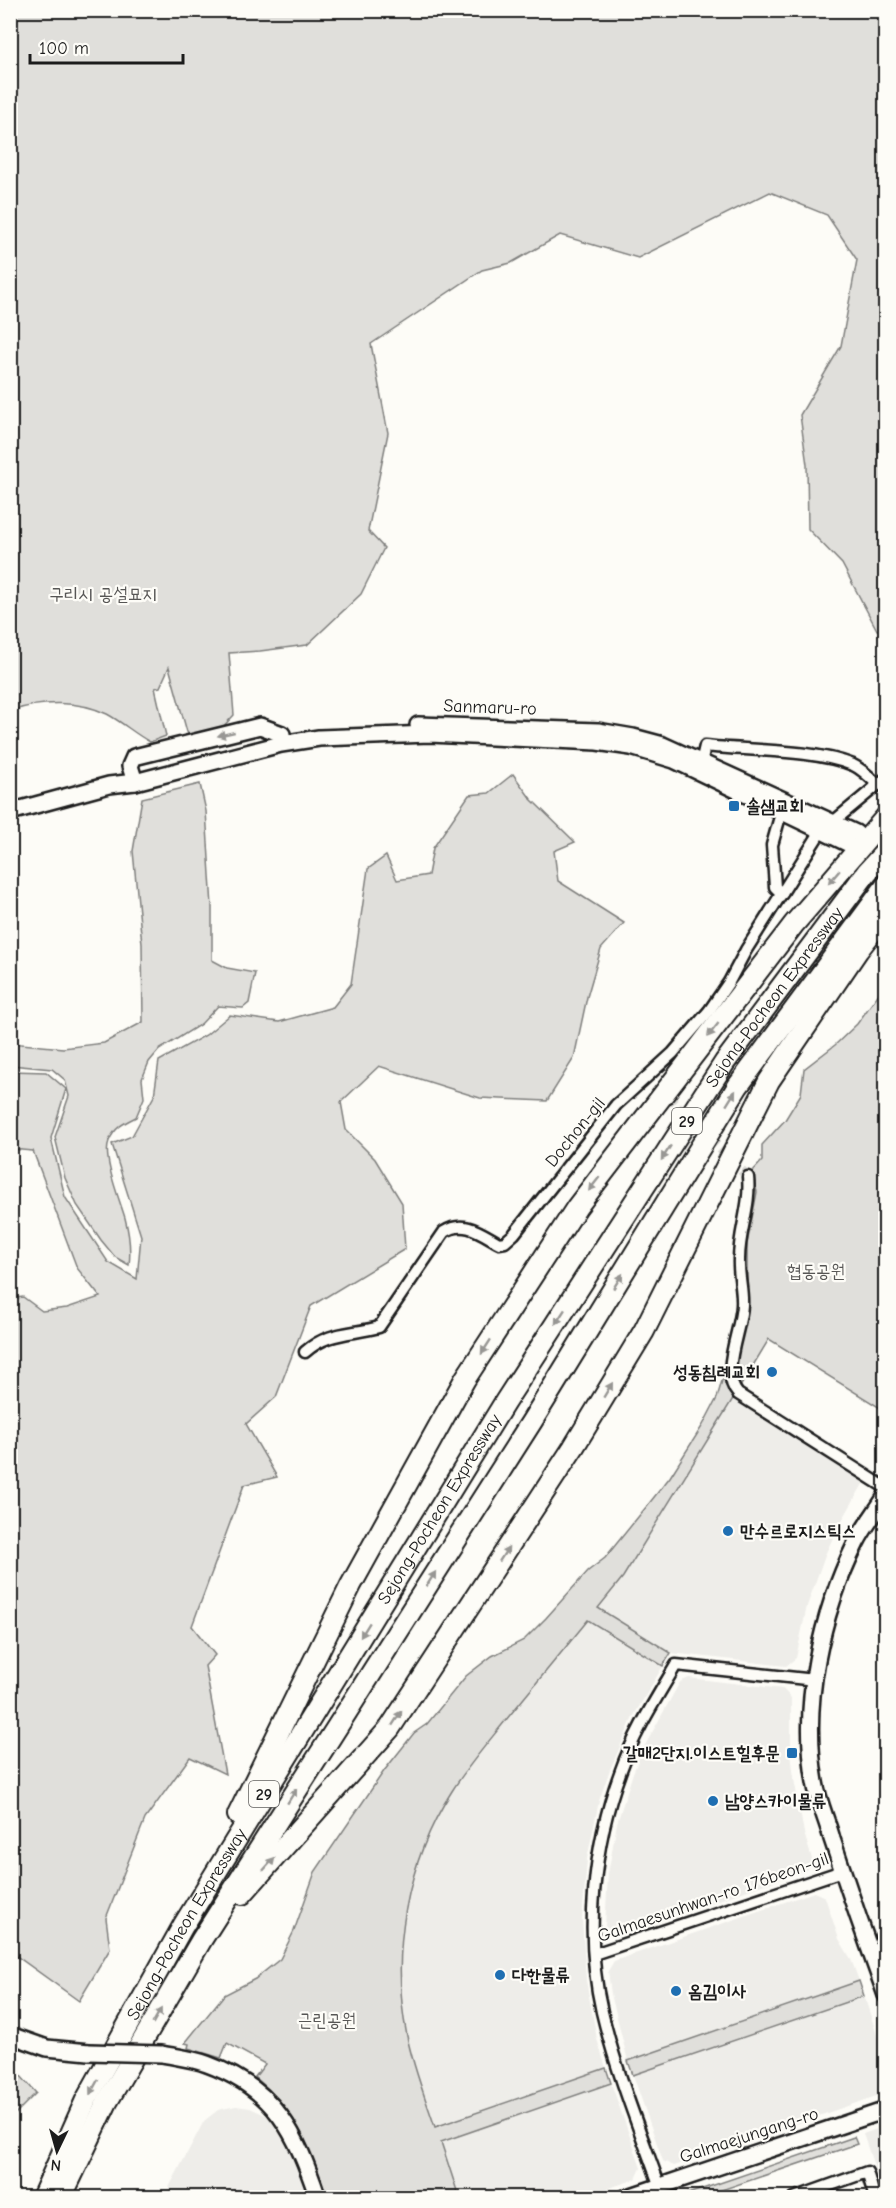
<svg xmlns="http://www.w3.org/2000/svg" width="896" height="2208" font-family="'Comic Neue','Poor Story',sans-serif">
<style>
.built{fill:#eeede9}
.green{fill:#e0dfdb;stroke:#7e7e7c;stroke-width:1.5}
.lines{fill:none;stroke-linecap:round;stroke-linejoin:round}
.street-tunnel{stroke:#dbdad6;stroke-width:10;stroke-dasharray:10 5;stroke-linecap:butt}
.street-casing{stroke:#1c1c1c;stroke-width:15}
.secondary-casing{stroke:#1c1c1c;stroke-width:20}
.highway-casing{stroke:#1c1c1c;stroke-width:24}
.street{stroke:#fdfcf7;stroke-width:10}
.secondary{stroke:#fdfcf7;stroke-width:15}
.highway{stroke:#fdfcf7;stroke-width:20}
.secondary-bridge-casing{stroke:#1c1c1c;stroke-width:20;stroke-linecap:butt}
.secondary-bridge{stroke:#fdfcf7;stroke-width:15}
.oneway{fill:#989794}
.poi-dot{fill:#1f6fb2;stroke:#fdfcf7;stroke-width:2}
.labels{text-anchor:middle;stroke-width:4.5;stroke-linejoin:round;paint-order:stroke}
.shield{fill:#fdfcf7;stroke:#605f5e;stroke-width:1.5}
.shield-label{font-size:16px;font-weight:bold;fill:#1c1c1c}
.park-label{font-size:18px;fill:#575655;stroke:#fdfcf7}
.street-label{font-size:18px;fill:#1c1c1c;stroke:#fdfcf7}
.poi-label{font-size:18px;font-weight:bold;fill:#1c1c1c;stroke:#fdfcf7;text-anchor:start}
</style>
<rect width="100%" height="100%" fill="#fdfcf7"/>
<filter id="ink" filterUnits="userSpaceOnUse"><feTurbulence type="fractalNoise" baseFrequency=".0167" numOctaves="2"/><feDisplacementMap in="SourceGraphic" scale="12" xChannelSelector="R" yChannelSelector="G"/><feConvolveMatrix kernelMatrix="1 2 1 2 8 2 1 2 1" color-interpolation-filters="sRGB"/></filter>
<g filter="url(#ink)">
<g class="built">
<polygon points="734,1397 862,1477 863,1484 836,1531 825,1555 807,1606 796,1658 786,1666 671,1653 598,1608 623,1577"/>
<polygon points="588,1620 663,1666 633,1717 609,1772 599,1801 587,1859 582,1919 586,1980 597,2039 606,2068 435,2127 412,2058 403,2013 401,1990 401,1944 413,1876 421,1854 439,1812 463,1773"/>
<polygon points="689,1678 783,1689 791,1698 791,1752 794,1779 804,1833 812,1859 806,1870 618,1935 605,1926 608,1874 617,1823 633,1773 643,1749 680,1682"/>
<polygon points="814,1892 825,1897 839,1939 851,1959 859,1981 628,2061 611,1994 608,1971 614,1961"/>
<polygon points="864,1996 885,2059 885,2093 674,2166 663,2161 633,2075"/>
<polygon points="611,2083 641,2168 636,2179 583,2197 460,2197 440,2142"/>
<polygon points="236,2106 250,2108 272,2118 291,2152 307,2197 164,2197 204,2121 218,2110"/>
<polygon points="885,2126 886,2197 885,2198 863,2134"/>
</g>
<g class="green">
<path d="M11 11H885V629L877 630 842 564 808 529 807 465 800 415 841 346 857 260 827 215 770 192 638 258 560 235 511 263 482 270 371 344 388 433 368 531 384 548 361 594 307 645 260 651 229 653 234 715 218 732 191 737 187 732 169 667 160 687 155 688 166 736 150 742C135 734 122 722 107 714 78 700 40 701 11 711Z"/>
<polygon points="513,774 531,799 575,842 554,851 558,881 624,923 601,949 587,997 574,1058 547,1101 480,1098 379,1066 341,1102 346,1130 375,1159 402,1203 405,1249 311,1306 276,1397 246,1424 277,1477 244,1485 192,1626 215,1655 205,1666 225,1774 190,1757 145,1819 106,1918 110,1949 79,2001 11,1952 10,1299 23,1297 42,1311 67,1308 100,1297 77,1268 33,1151 11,1149 11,1071 46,1072 66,1089 51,1138 65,1197 108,1262 137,1279 141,1236 112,1144 132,1136 154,1096 159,1061 206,1035 230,1015 279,1022 333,1007 351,984 368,869 386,856 397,880 428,875 433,848 469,795 489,793"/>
<path d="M200 784 206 811 212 907V960L227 968 255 973 249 1003 243 1008 218 1006 201 1024 159 1050 149 1062 142 1079 144 1098 136 1117C124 1123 115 1127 109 1141 102 1157 120 1201 125 1218 129 1233 131 1249 129 1265L115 1257 101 1240 77 1205 65 1178 55 1137 69 1096 65 1080 52 1069 11 1065V1043L63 1048 104 1043 143 1022 142 944 133 851 142 798Z"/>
<polygon points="885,985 885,1411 769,1339 740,1387 735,1373 747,1305 747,1244 757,1192 752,1172 762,1161 762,1145 785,1120 801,1094 804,1069 835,1045 857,1024"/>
<path d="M726 1367 725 1384 734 1397 623 1577 598 1608 671 1653 663 1666 588 1620C562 1652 536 1683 510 1715 490 1740 469 1764 452 1791 406 1862 390 1953 407 2036 413 2067 425 2097 435 2127L606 2068 611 2083 441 2142 459 2197H327C310 2148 297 2111 255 2077L265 2064 227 2043 221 2058 188 2048 189 2044 185 2043 224 1995 255 1979 280 1959 294 1931 315 1872 384 1771 414 1733 427 1724 466 1676 492 1656 524 1640 546 1618 588 1571 605 1558 651 1501 670 1477 703 1425 717 1398Z"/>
<polygon points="859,1981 864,1996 633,2075 628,2061"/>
<polygon points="11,2068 20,2075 36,2093 11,2118"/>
<polygon points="854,2137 857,2144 701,2197 679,2197"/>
</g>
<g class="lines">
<polyline class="street-tunnel" points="657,1085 748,1177"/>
<defs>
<g id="street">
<path d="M700 767 705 746C748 751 814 749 853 765 862 769 871 778 878 785"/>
<polyline points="833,822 886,778"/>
<polyline points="782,894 775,887 772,845 783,806"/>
<path d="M748 1177C751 1205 739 1231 739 1259 738 1275 743 1290 742 1305 741 1331 719 1373 738 1394L886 1488"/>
<path d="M305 1352C329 1331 350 1335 379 1327L444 1232C464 1219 481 1233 499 1243L505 1242 514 1234 616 1105 673 1053 709 1011 729 982 746 950 821 831"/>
<polyline points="594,1954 842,1871"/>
<path d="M664 2198C642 2136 617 2075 602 2012 584 1934 593 1845 621 1770 634 1733 656 1699 676 1665L815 1680"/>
<polyline points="794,2198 867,2172 875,2198"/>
</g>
<g id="secondary">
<polyline points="418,725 598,731 633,737 663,745 856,833"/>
<polyline points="135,782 130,766 134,757 260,726 282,734"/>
<polyline points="10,812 109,785 135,782 281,744 319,738 430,734 597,742 631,747 674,760 847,843"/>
<path d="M886 1496C876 1512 864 1527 856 1543 821 1614 801 1703 815 1782 818 1801 827 1820 832 1839 849 1891 867 1943 886 1995"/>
<polyline points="10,2035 47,2048 89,2052"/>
<path d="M162 2054C177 2057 193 2059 207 2064 276 2089 296 2133 318 2198"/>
<polyline points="625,2198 886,2110"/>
</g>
<g id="highway">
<polyline points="238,1815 351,1585 465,1379 577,1207 794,924 886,817"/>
<polyline points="242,1894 390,1728 573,1448 644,1331 769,1081 858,950 886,914"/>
<path id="s1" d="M42 2198 86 2100 183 1926 505 1402 725 1062 867 872 886 851"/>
<polyline points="61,2198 107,2102 202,1939 532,1421 738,1086 886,886"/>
</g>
</defs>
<use href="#street" class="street-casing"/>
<use href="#secondary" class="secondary-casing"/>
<use href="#highway" class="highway-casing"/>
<use href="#street" class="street"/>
<use href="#secondary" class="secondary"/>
<use href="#highway" class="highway"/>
<defs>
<polyline id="secondary-bridge" points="89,2052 162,2054"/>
</defs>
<use href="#secondary-bridge" class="secondary-bridge-casing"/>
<use href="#secondary-bridge" class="secondary-bridge"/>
</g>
<defs><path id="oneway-solid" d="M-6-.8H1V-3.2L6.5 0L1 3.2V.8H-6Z" transform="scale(1.5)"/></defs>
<g class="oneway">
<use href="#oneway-solid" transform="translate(226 734) rotate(167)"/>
<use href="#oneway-solid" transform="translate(834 877) rotate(130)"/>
<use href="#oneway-solid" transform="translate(713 1030) rotate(128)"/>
<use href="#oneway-solid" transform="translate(731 1098) rotate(-58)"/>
<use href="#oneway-solid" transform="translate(666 1153) rotate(123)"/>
<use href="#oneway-solid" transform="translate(594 1184) rotate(128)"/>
<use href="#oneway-solid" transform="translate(618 1281) rotate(-58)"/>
<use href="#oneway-solid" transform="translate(560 1317) rotate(123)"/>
<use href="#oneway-solid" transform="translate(486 1347) rotate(123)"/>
<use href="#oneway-solid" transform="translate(608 1390) rotate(-59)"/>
<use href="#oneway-solid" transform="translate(504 1554) rotate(-57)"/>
<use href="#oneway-solid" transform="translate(431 1579) rotate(-58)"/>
<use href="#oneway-solid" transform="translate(365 1630) rotate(122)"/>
<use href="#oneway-solid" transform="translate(397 1718) rotate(-57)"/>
<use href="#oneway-solid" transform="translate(292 1796) rotate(-58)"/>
<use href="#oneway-solid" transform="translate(269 1864) rotate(-48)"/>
<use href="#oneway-solid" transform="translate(157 2016) rotate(-60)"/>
<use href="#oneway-solid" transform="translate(94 2087) rotate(119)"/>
</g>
</g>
<g class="poi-dot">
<rect x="728" y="800" width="12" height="12" rx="3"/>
<circle cx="772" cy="1372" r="6"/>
<circle cx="728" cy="1531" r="6"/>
<rect x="786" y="1747" width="12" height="12" rx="3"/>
<circle cx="713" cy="1801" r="6"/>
<circle cx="500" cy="1975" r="6"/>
<circle cx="676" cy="1991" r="6"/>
</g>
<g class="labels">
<g class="shield">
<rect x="672" y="1108" width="30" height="26" rx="4.5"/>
<rect x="249" y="1781" width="30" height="26" rx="4.5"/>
</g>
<g class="shield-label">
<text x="687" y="1127">29</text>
<text x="264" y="1800">29</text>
</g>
<g class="park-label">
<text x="103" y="600">구리시 공설묘지</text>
<text x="816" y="1277">협동공원</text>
<text x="327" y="2026">근린공원</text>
</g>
<g class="street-label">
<text transform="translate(490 707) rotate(2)" y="6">Sanmaru-ro</text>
<text dy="6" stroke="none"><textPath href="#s1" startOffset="1408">Sejong-Pocheon Expressway</textPath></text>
<text transform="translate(575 1132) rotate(-51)" y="6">Dochon-gil</text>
<text dy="6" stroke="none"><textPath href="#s1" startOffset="796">Sejong-Pocheon Expressway</textPath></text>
<text transform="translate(713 1897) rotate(-19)" y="6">Galmaesunhwan-ro 176beon-gil</text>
<text dy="6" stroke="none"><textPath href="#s1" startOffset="310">Sejong-Pocheon Expressway</textPath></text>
<text transform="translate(749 2135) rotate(-18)" y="6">Galmaejungang-ro</text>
</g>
<g class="poi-label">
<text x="746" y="812">솔샘교회</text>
<text x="760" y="1378" text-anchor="end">성동침례교회</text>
<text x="740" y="1537">만수르로지스틱스</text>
<text x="780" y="1759" text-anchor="end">갈매2단지.이스트힐후문</text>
<text x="725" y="1807">남양스카이물류</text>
<text x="512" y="1981">다한물류</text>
<text x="688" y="1997">옴김이사</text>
</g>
</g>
<rect width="896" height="2208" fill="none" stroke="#fdfcf7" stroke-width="36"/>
<rect x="18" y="18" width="860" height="2172" fill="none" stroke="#1c1c1c" stroke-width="2" filter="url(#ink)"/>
<g transform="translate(57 2151) rotate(185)" stroke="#fdfcf7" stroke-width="4.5" paint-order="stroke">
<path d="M0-4.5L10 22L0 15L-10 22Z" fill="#1c1c1c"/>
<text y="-9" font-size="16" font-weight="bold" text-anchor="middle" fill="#1c1c1c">N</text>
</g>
<path d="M30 54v9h153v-9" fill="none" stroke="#1c1c1c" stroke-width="3"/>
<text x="39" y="54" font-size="18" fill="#1c1c1c" stroke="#fdfcf7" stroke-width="4.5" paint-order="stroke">100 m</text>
</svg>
